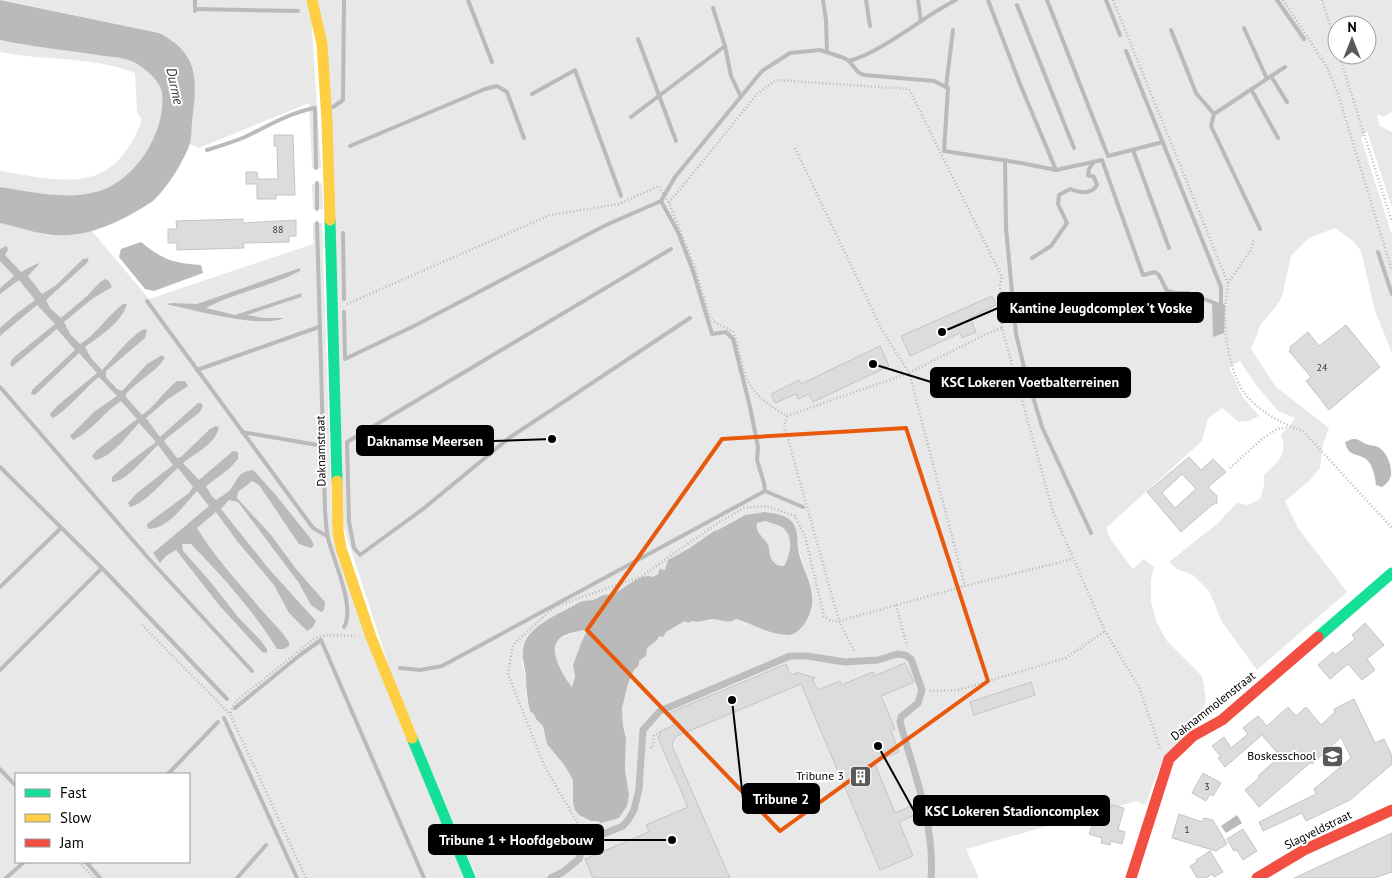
<svg xmlns="http://www.w3.org/2000/svg" width="1392" height="878" font-family="'PT Sans',sans-serif">
<style>
.green{fill:#e8e8e8;fill-rule:evenodd}
.water{fill:#bababa;fill-rule:evenodd}
.lines{fill:none;stroke-linecap:round;stroke-linejoin:round}
.stream{stroke:#bababa;stroke-width:4}
.building{fill:#dcdcdc;stroke:#c4c4c4;fill-rule:evenodd}
.path{stroke:#b8b8b8;stroke-width:2.5;stroke-dasharray:1 2.5;stroke-linecap:butt}
.lane{stroke:#bdbdbd;stroke-width:7}
.fast{stroke:#16e098;stroke-width:11}
.slow{stroke:#ffcf43;stroke-width:11}
.jam{stroke:#f24e42;stroke-width:11}
.marked{fill:none;stroke:#e8590c;stroke-width:4;stroke-linejoin:round}
.labels{text-anchor:middle;stroke-width:4;stroke-linejoin:round;paint-order:stroke}
.number-label{font-size:10px;fill:#373737}
.street-label{font-size:12px;fill:#000;stroke:#fff}
.poi-label{font-size:12px;fill:#000;stroke:#fff;text-anchor:end}
.water-label{font-size:14px;font-style:italic;fill:#3e3e3e;stroke:#fff}
.leader{fill:none;stroke:#000;stroke-width:2}
.callout-dot{fill:#000;stroke:#fff;stroke-width:2}
.callout{fill:#000;stroke:#000;stroke-width:2}
.callout-label{font-size:14px;text-anchor:middle;font-weight:bold;fill:#fff}
</style>
<rect width="100%" height="100%" fill="#fff"/>
<g class="green">
<polygon points="2,0 306,0 311,15 321,168 312,168 309,103 199,148 190,144 191,124 173,41 159,33"/>
<path d="M318 0H1392V112L1383 117 1378 114 1377 116 1380 126 1392 132V208L1367 131 1361 138 1392 235V353L1375 311 1361 251 1353 241 1335 228 1309 238 1291 256 1282 297 1274 309 1261 324 1251 349 1276 387 1329 428 1323 444 1320 468 1309 481 1285 501 1298 528 1347 592 1257 670 1222 622 1209 591 1193 575 1177 569 1169 562 1217 524 1237 503 1248 505 1260 499 1264 486V475C1279 460 1288 456 1281 434L1289 427 1295 418 1278 411 1256 385 1240 361 1229 367 1242 396 1259 416 1249 421 1239 422 1222 408 1208 418 1202 441 1106 528 1111 540 1133 569 1144 559 1154 567 1151 580V601L1156 621 1167 641 1202 676 1206 699 1202 718 1163 759 1145 805 1137 801 966 849 979 878H477L393 679 343 525ZM1337 25H1367V55H1337ZM1213 300 1224 305V333ZM745 515 795 529 798 548 813 594 812 610 801 629 786 634 766 630 736 619C728 625 724 620 716 619 706 618 703 623 691 621L688 623 685 621 666 632 663 636H659L647 648 645 658 638 661 628 684 622 708 623 726 626 738 625 770 629 795 627 806 619 818 601 823 598 821H591L579 815 573 802V780L565 766 547 744 543 726 538 721 534 714 530 711 526 695V677L522 663 527 640 535 629 541 624 564 610 575 606 579 603 594 600 605 595 616 593 645 576 653 577 658 574V570H665L671 558 688 549 714 531 718 530Z"/>
<path d="M0 40C32 47 65 50 98 55 108 57 122 57 131 61 143 66 160 80 162 93 166 129 140 172 109 187 76 203 34 192 0 187V171C66 182 113 196 142 120L137 112 135 73C93 56 44 61 0 52Z"/>
<polygon points="322,183 323,209 313,209 312,184"/>
<path d="M0 223 54 235 92 231 149 299 313 244V223H322L332 518 465 878H0ZM16 774H189V862H16Z"/>
<path d="M766 521C771 524 777 524 782 527 795 537 790 554 784 566 780 566 776 565 773 561 769 557 770 550 767 545 764 537 755 533 757 523Z"/>
<path d="M584 630 586 633 573 665 575 676 572 687C562 675 547 652 559 638Z"/>
</g>
<g class="water">
<path d="M0 0 159 33C171 39 181 46 188 58 199 78 194 102 192 123 191 130 192 139 189 146 182 164 167 188 153 201 124 220 90 238 53 235 35 233 17 227 0 223V187C34 192 76 203 109 187 140 172 166 129 162 93 160 80 143 66 131 61 122 57 108 57 98 55 65 50 32 47 0 40Z"/>
<path d="M141 242C163 260 173 263 201 265L203 273 154 291 145 289 119 257 121 249Z"/>
<path d="M7 246 8 250 5 255 21 272 34 265 40 263 28 276 42 294 55 286 83 259 89 258 87 263 46 300 50 308 61 318 87 296 100 282 105 279 109 281 112 287 92 299 64 322 70 334 80 344C97 334 107 316 123 304H127C122 322 100 336 85 347L91 358 102 370C116 356 127 339 144 329L147 330 145 338 106 371V377L117 389 122 391 147 364 162 355 165 358C154 374 138 380 126 394V397L142 415C156 405 164 391 177 381H185L188 386 168 399 146 418 160 437 198 403H201L203 406 200 412 167 438 164 441 177 458 181 457 210 429 216 426 219 427C216 444 195 453 183 463L199 480 233 451 238 452V459L229 469 206 486 211 495 216 500C220 497 226 494 230 490 238 480 237 472 253 470L275 494 311 539 314 545 311 548 299 544 259 485 252 481 238 492 237 498 271 535 296 569 325 602 324 610 321 612 311 605 299 583 238 502 229 500 221 509 269 569 316 621 312 628 307 631 289 613 274 585 237 541 216 512 197 528C213 554 234 578 254 601 265 615 279 627 289 642V646L284 649H277C254 611 222 576 191 544H182L183 551 209 580 238 617 261 641 267 649V653L262 652 219 605 176 550 166 556 160 563 153 553 209 506 197 491C184 505 168 529 148 529L147 524 189 493 193 487 178 468C166 478 145 504 130 507L128 503 137 493 173 465 158 445C147 455 126 482 112 482V477L129 462 156 442 139 423C128 435 111 458 95 460L92 456 97 450 137 419 121 401C104 412 91 432 73 440L70 436 95 411 117 396 99 377C87 386 63 415 52 418L50 414 57 406 97 373 79 353 35 395 31 394 32 390 75 350 57 329 12 367 10 364 13 358 55 324 37 305 0 336V328L16 314 35 300 19 280 0 294V288L14 276 0 261V249Z"/>
<path d="M300 268V271C270 287 236 292 206 308L235 315 302 293 301 297 247 315 264 318H284C261 329 194 310 166 304L172 303 197 304Z"/>
<polygon points="1212,300 1225,305 1224,333 1213,337"/>
<path d="M1352 439C1359 439 1360 441 1366 444 1370 446 1374 445 1378 447 1387 452 1392 465 1391 475 1390 480 1387 484 1382 487L1376 485C1375 476 1373 465 1366 459 1358 453 1348 457 1345 442Z"/>
<path d="M765 512C775 514 786 514 793 523 798 530 797 541 798 549 804 578 823 595 805 623 801 629 795 635 787 635 769 634 752 624 736 619 728 625 721 619 712 619 704 620 700 623 692 621L688 623 685 621 666 632 663 637 659 636 657 640 647 648 646 656 639 661V665L634 670 628 684 622 708 623 726 626 738 625 770 629 795 627 806 619 818 601 823 598 821H591L579 815 575 810 573 802V780L565 766 547 744 543 726 536 719 534 714 530 711C527 699 526 689 526 677 525 668 522 660 523 651 524 626 562 613 578 603 583 600 589 601 593 600 597 599 600 596 604 595 607 594 612 595 615 593 625 589 640 572 653 577L658 574 659 569 665 570 668 560 688 549 714 531 718 530 745 515ZM766 521C771 524 777 524 782 527 795 537 790 555 784 566 779 566 776 565 773 561 769 557 770 550 768 545 764 537 755 533 757 523ZM584 630 586 633 582 641 573 665 575 676 572 687C564 677 548 652 558 640 562 634 577 632 584 630Z"/>
<polygon points="1237,815 1242,823 1226,833 1221,826"/>
</g>
<g class="lines">
<g class="stream">
<polyline points="468,0 492,62"/>
<polyline points="823,0 826,20 827,52"/>
<polyline points="866,0 870,26"/>
<polyline points="918,0 921,21"/>
<polyline points="988,0 1020,84 1056,170"/>
<polyline points="1047,0 1108,156 1163,142"/>
<polyline points="1106,0 1120,35"/>
<polyline points="1277,0 1304,39"/>
<polyline points="1017,5 1074,148"/>
<polyline points="713,8 725,46 731,76 741,97"/>
<polyline points="195,9 298,11"/>
<polyline points="195,11 195,0"/>
<polyline points="1244,28 1267,79"/>
<polyline points="1171,30 1196,93 1214,114"/>
<polyline points="638,39 676,141"/>
<polyline points="1126,51 1221,287 1221,304"/>
<path d="M849 61C884 51 922 17 956 0"/>
<polyline points="1271,76 1287,102"/>
<polyline points="946,87 953,30"/>
<polyline points="1251,89 1278,138"/>
<polyline points="532,94 575,70 621,196"/>
<polyline points="333,107 343,100 344,0"/>
<polyline points="315,108 316,168"/>
<polyline points="631,117 725,46"/>
<polyline points="350,146 485,89 497,86 507,92 524,138"/>
<path d="M207 150C220 146 233 142 245 137 268 126 289 113 314 108"/>
<polyline points="1133,150 1169,248"/>
<polyline points="1005,160 1006,228 1016,334 1024,367 1042,427 1091,533"/>
<polyline points="317,183 317,209"/>
<path d="M317 223 325 511C326 520 326 530 328 538 333 560 356 608 344 627"/>
<polyline points="1260,229 1211,126 1214,114 1285,67"/>
<polyline points="343,233 344,299"/>
<polyline points="671,249 347,442 349,522 354,548 360,555 423,509 509,438 690,318"/>
<polyline points="1378,252 1392,294"/>
<path d="M1032 258 1051 246 1067 223 1058 204 1059 195 1070 189C1080 193 1091 195 1097 185L1094 177 1088 175 1089 169 1093 163"/>
<polyline points="147,301 313,528 327,536"/>
<polyline points="344,312 345,359 416,325 606,225 661,201"/>
<polyline points="197,370 319,327"/>
<polyline points="0,387 150,560 252,671"/>
<polyline points="242,432 323,446"/>
<polyline points="0,467 102,568"/>
<polyline points="803,507 765,491 764,483 757,460 758,447 750,407 733,339 726,332 712,334 693,271 678,232 661,201 675,177 762,71 790,53 820,50 844,58 849,61 858,72 864,75 934,81 948,88 944,151 1021,163 1056,170 1102,160 1143,275 1155,272 1159,275 1167,291 1176,293 1188,293 1212,302"/>
<polyline points="0,587 61,528"/>
<polyline points="400,668 420,670 442,666 765,491"/>
<polyline points="0,670 102,568 227,699"/>
<polyline points="235,708 300,655 321,640 424,878"/>
<polyline points="224,718 297,878"/>
<polyline points="0,769 16,786"/>
<polyline points="168,774 218,722"/>
<polyline points="86,862 100,878"/>
<polyline points="6,878 24,862"/>
<polyline points="237,878 266,845"/>
</g>
</g>
<g class="building">
<polygon points="274,135 293,135 295,195 276,195 276,199 257,199 257,184 246,184 246,172 257,172 258,179 278,179 277,146 274,146"/>
<polygon points="243,219 243,223 296,220 296,236 289,236 289,242 243,243 244,248 177,250 177,243 168,243 168,229 177,229 176,221"/>
<polygon points="992,296 996,305 970,318 976,332 962,338 960,333 910,356 901,336"/>
<polygon points="1346,325 1380,367 1329,410 1306,381 1311,377 1289,351 1291,349 1290,347 1308,332 1319,346"/>
<polygon points="880,346 889,366 813,402 809,394 798,399 796,394 775,403 771,394 799,380 801,384"/>
<path d="M1189 457 1201 470 1213 459 1226 472 1208 487 1217 496V503L1212 505 1181 532 1147 492ZM1182 474 1196 489 1175 508 1162 493Z"/>
<polygon points="1365,623 1384,645 1367,659 1375,670 1362,680 1348,664 1330,679 1318,665 1333,652 1335,655 1355,639 1352,635"/>
<polygon points="905,663 914,682 881,696 895,729 891,731 899,752 874,762 895,813 913,805 917,814 899,822 913,856 880,870 801,684 675,737 672,746 730,878 593,878 585,859 649,832 646,825 688,807 658,738 660,735 659,732 674,725 669,713 786,664 790,674 797,674 796,672 815,678 812,679 818,690 840,681 841,685 873,672 874,676"/>
<polygon points="1031,682 1035,695 974,715 970,702"/>
<polygon points="1354,699 1375,743 1384,739 1392,756 1392,764 1350,800 1306,821 1302,813 1263,831 1259,822 1316,794 1314,789 1351,758 1341,737 1312,764 1311,762 1259,807 1245,790 1259,778 1258,776 1280,756 1262,735 1225,767 1218,758 1221,757 1212,746 1224,737 1231,748 1248,734 1243,728 1258,716 1267,726 1288,707 1296,716 1306,707 1321,725 1335,712 1334,709"/>
<polygon points="1203,773 1221,783 1213,796 1210,794 1206,801 1192,793"/>
<polygon points="1111,805 1124,808 1118,830 1125,832 1122,844 1111,841 1110,845 1101,843 1102,838 1089,834 1093,823 1104,826"/>
<polygon points="1179,814 1202,822 1204,818 1213,820 1227,844 1216,851 1172,838"/>
<polygon points="1243,829 1257,851 1243,860 1237,850 1234,851 1227,839"/>
<polygon points="1392,833 1392,872 1374,878 1294,878"/>
<polygon points="1210,851 1223,872 1214,877 1212,874 1206,878 1197,878 1190,866 1197,862 1196,860"/>
</g>
<g class="lines">
<g class="path">
<path d="M1113 0 1228 283C1227 295 1224 308 1225 321 1225 341 1232 377 1245 394 1259 411 1282 424 1303 431L1392 528"/>
<polyline points="1283,0 1327,67 1338,94 1392,271"/>
<polyline points="1322,0 1337,48"/>
<polyline points="1339,55 1392,222"/>
<polyline points="795,148 882,330 909,373 965,586"/>
<polyline points="669,203 757,94 776,80 909,89 1002,277 1000,285 1002,328 1053,512 1105,631 1139,687 1160,748"/>
<polyline points="1228,283 1251,250 1254,239"/>
<path d="M347 304 550 215 619 204 659 186 669 203 695 268 710 318C716 325 725 326 733 332 738 344 740 358 744 371 751 394 767 404 787 416"/>
<polyline points="787,416 784,425 839,621 855,653"/>
<polyline points="787,416 909,373 986,334 1002,328"/>
<polyline points="1230,468 1263,438 1277,429 1289,427"/>
<polyline points="896,605 907,646"/>
<polyline points="142,625 230,714"/>
<polyline points="930,691 958,690 1066,658 1105,631"/>
<polyline points="650,748 653,747 654,735 659,733"/>
<polyline points="586,834 578,824 544,765 508,674 513,645 554,607 642,576 719,522 744,508 766,506 795,516 805,536 824,616 831,621 839,621 965,586 1073,559"/>
<polyline points="79,862 94,878"/>
<polyline points="306,878 230,714 236,701 315,638 327,635 355,636"/>
</g>
<path class="lane" d="M551 878 563 872 579 859 583 847 591 839 623 826 628 820 634 810 639 789 643 730 660 711 790 656H807L845 662 878 660 897 654 905 655 911 659 922 690 918 703 901 717 900 722C914 773 935 825 931 878"/>
<g class="fast">
<polyline points="330,220 337,481"/>
<polyline points="1318,637 1392,573"/>
<polyline points="412,738 470,878"/>
</g>
<g class="slow">
<polyline points="312,0 322,44 327,121 330,220"/>
<polyline points="337,481 338,531 341,548 371,637 412,738"/>
</g>
<g class="jam">
<polyline points="1131,878 1169,759 1193,736 1222,720 1318,637"/>
<polyline points="1257,878 1304,850 1392,810"/>
</g>
</g>
<path class="marked" d="M906 428 988 681 780 831 587 630 722 439Z"/>
<defs>
<symbol id="school-square" viewBox="-11 -11 22 22"><rect x="-9" y="-9" width="18" height="18" rx="4" fill="#595959" stroke="#fff"/><path d="M0-5L7-2L0 1L-7-2ZM-4 1L0 2.5L4 1V4Q0 6-4 4Z" fill="#fff"/></symbol>
<symbol id="building-square" viewBox="-11 -11 22 22"><rect x="-9" y="-9" width="18" height="18" rx="4" fill="#595959" stroke="#fff"/><path d="M-4-6H4V6H1V3H-1V6H-4ZM-2.5-4.3h1.7v1.8h-1.7ZM.8-4.3h1.7v1.8H.8ZM-2.5-1h1.7V.8h-1.7ZM.8-1h1.7V.8H.8Z" fill="#fff"/></symbol>
</defs>
<g fill-rule="evenodd">
<use href="#school-square" x="1320" y="744" width="25" height="25"/>
<use href="#building-square" x="848" y="764" width="25" height="25"/>
</g>
<g class="labels">
<g class="number-label">
<text x="278" y="233">88</text>
<text x="1322" y="371">24</text>
<text x="1207" y="790">3</text>
<text x="1187" y="833">1</text>
</g>
<g class="street-label">
<text transform="translate(321 451) rotate(-91)" y="4">Daknamstraat</text>
<text transform="translate(1213 706) rotate(-38)" y="4">Daknammolenstraat</text>
<text transform="translate(1318 830) rotate(-26)" y="4">Slagveldstraat</text>
</g>
<g class="poi-label">
<text x="1316" y="760">Boskesschool</text>
<text x="844" y="780">Tribune 3</text>
</g>
<g class="water-label">
<text transform="translate(175 86) rotate(78)" y="5">Durme</text>
</g>
</g>
<path class="leader" d="M942 332L998 308M873 364L931 382M552 439L493 441M732 700L743 799M878 746L914 811M672 840L603 840"/>
<g class="callout-dot">
<circle cx="942" cy="332" r="5"/>
<circle cx="873" cy="364" r="5"/>
<circle cx="552" cy="439" r="5"/>
<circle cx="732" cy="700" r="5"/>
<circle cx="878" cy="746" r="5"/>
<circle cx="672" cy="840" r="5"/>
</g>
<g class="callout">
<rect x="998" y="293" width="205" height="29" rx="5"/>
<rect x="931" y="368" width="199" height="29" rx="5"/>
<rect x="357" y="426" width="136" height="29" rx="5"/>
<rect x="743" y="784" width="76" height="29" rx="5"/>
<rect x="914" y="796" width="195" height="29" rx="5"/>
<rect x="429" y="825" width="174" height="29" rx="5"/>
</g>
<g class="callout-label">
<text x="1101" y="313">Kantine Jeugdcomplex 't Voske</text>
<text x="1030" y="387">KSC Lokeren Voetbalterreinen</text>
<text x="425" y="446">Daknamse Meersen</text>
<text x="781" y="804">Tribune 2</text>
<text x="1012" y="816">KSC Lokeren Stadioncomplex</text>
<text x="516" y="845">Tribune 1 + Hoofdgebouw</text>
</g>
<rect x="15" y="773" width="175" height="90" fill="#ffffff" stroke="#999999"/>
<rect x="25" y="789" width="25" height="8" fill="#16e098" stroke="#999999"/>
<text x="60" y="798" font-size="15" fill="#000000">Fast</text>
<rect x="25" y="814" width="25" height="8" fill="#ffcf43" stroke="#999999"/>
<text x="60" y="823" font-size="15" fill="#000000">Slow</text>
<rect x="25" y="839" width="25" height="8" fill="#f24e42" stroke="#999999"/>
<text x="60" y="848" font-size="15" fill="#000000">Jam</text>
<g transform="translate(1352 40)"><circle r="24" fill="#ffffff" stroke="#999999"/>
<path d="M0-4L9 19L0 12L-9 19Z" fill="#595959"/>
<text y="-8" font-size="14" font-weight="bold" text-anchor="middle" fill="#000000">N</text>
</g>
</svg>
